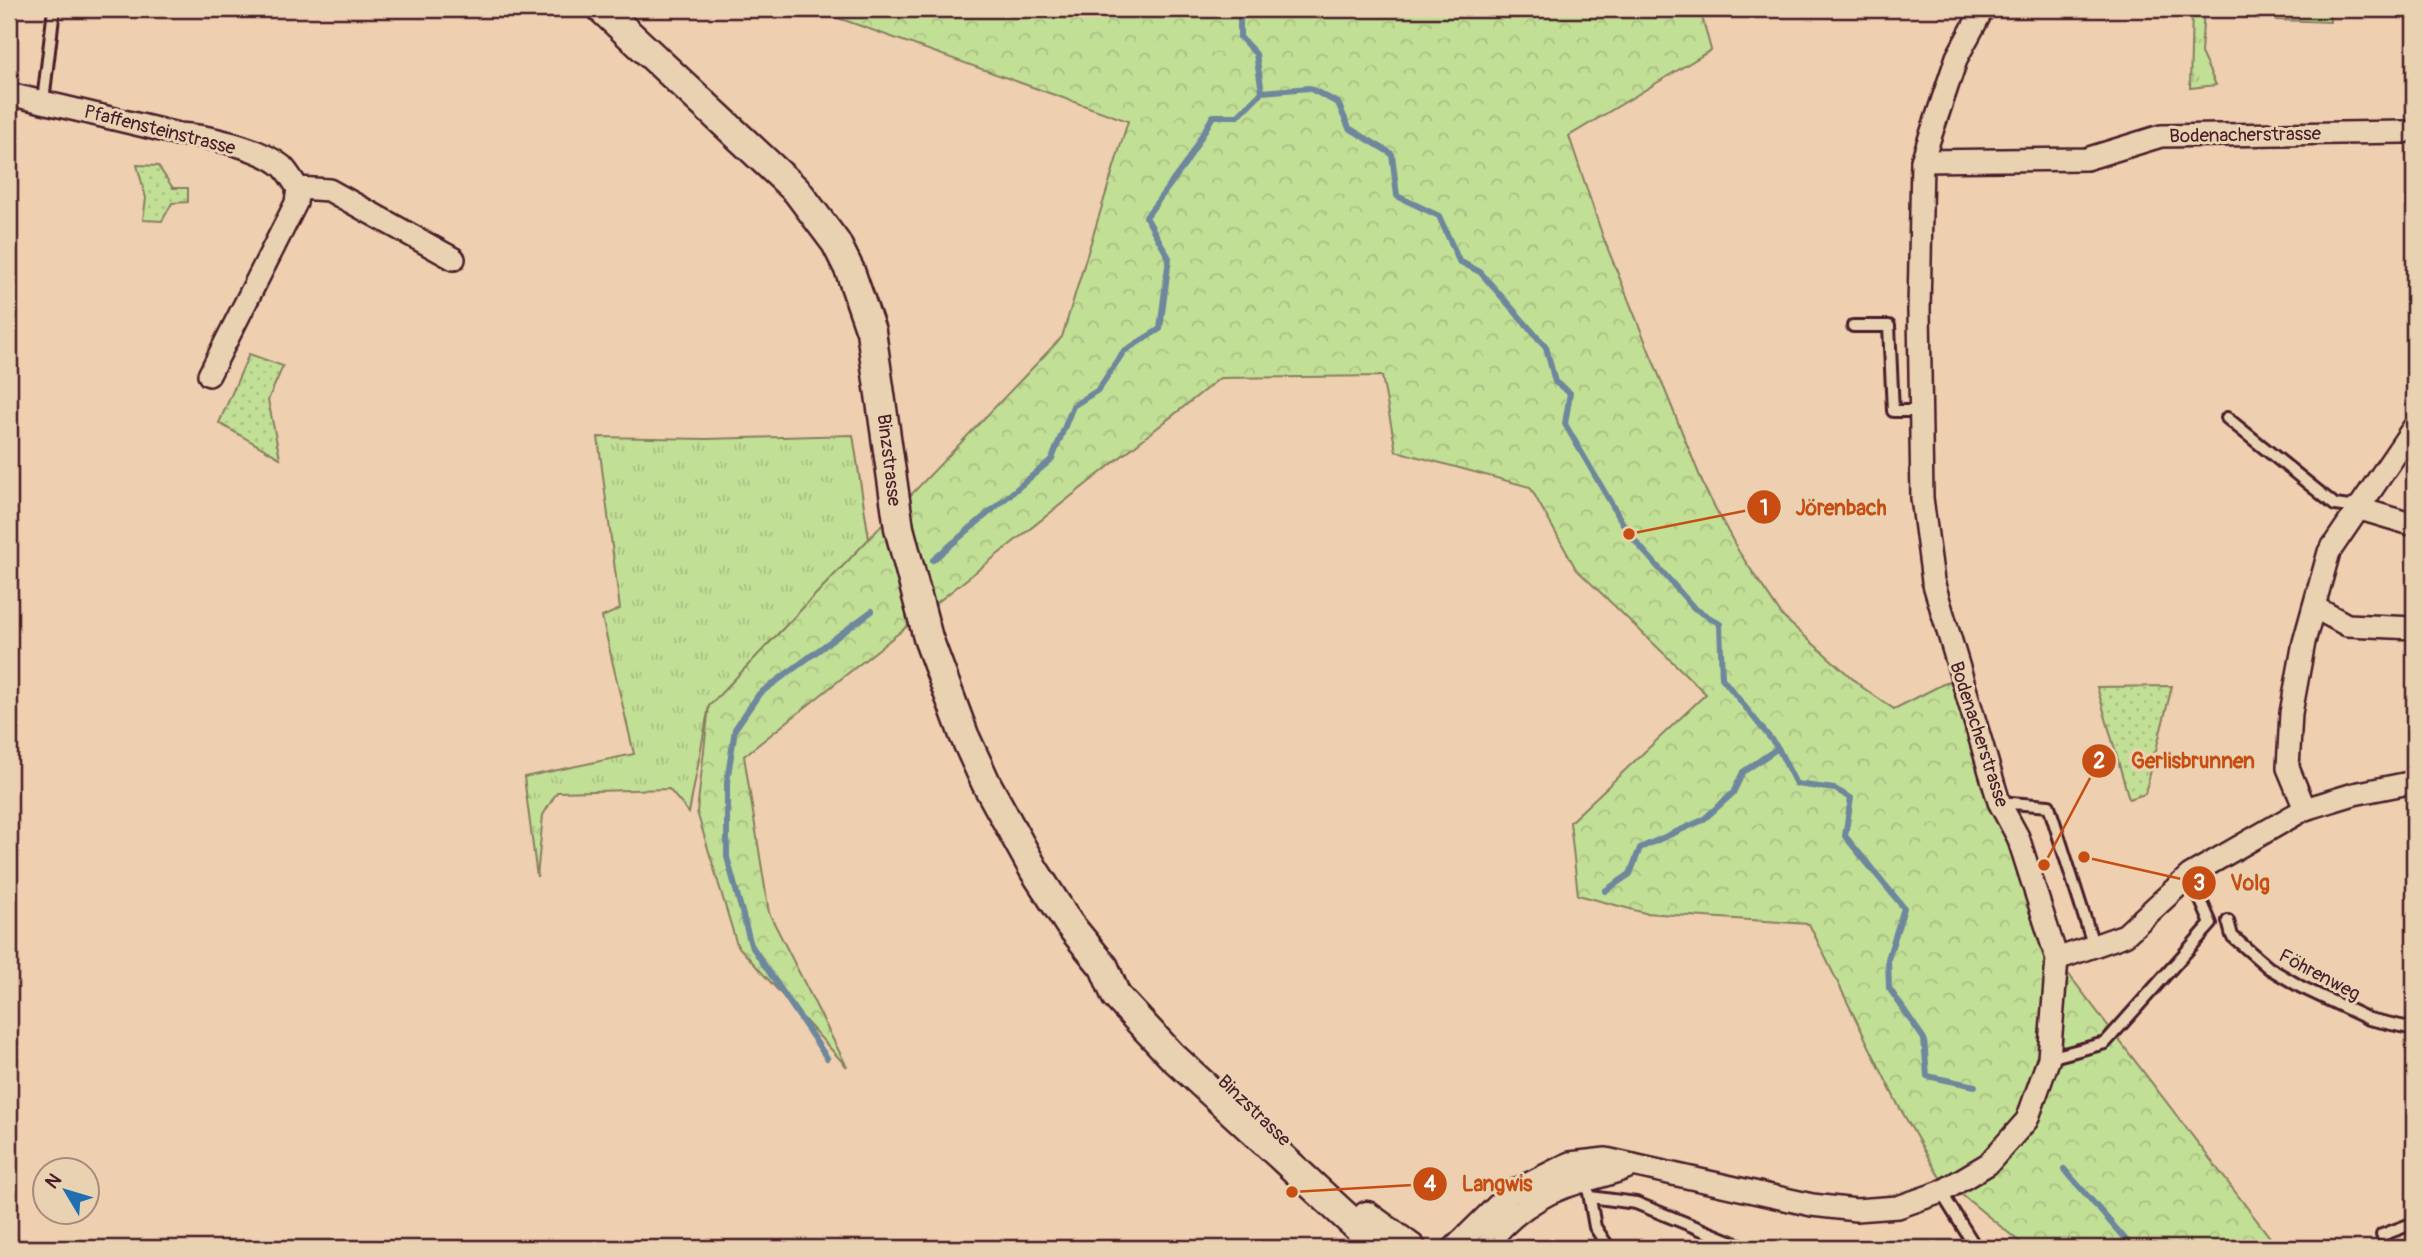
<svg xmlns="http://www.w3.org/2000/svg" width="2423" height="1257" font-family="Pangolin,sans-serif">
<style>
.grass{fill:url(#grass-tufts);stroke:#867f60;stroke-width:2}
.forest{fill:url(#forest-crowns);stroke:#867f60;stroke-width:2}
.park{fill:url(#park-dots);stroke:#867f60;stroke-width:2}
.lines{fill:none;stroke-linecap:round;stroke-linejoin:round}
.stream{stroke:#6e879c;stroke-width:6}
.service-casing{stroke:#4a1f2b;stroke-width:16}
.minor-casing{stroke:#4a1f2b;stroke-width:26}
.secondary-casing{stroke:#4a1f2b;stroke-width:33}
.service{stroke:#e9d2b2;stroke-width:10}
.minor{stroke:#e9d2b2;stroke-width:21}
.secondary{stroke:#e9d2b2;stroke-width:28}
.labels{text-anchor:middle;stroke-width:6;stroke-linejoin:round;paint-order:stroke}
.street-label{font-size:19px;fill:#4a1f2b;stroke:#e9d2b2}
.leader{fill:none;stroke:#c84d12;stroke-width:2.5}
.callout-dot{fill:#c84d12;stroke:#e9d2b2;stroke-width:2.5}
.mark-label{font-size:21px;text-anchor:middle;font-weight:bold;fill:#fff}
.callout-label{font-size:21px;text-anchor:middle;font-weight:bold;fill:#c84d12;stroke:#e9d2b2;stroke-width:6;stroke-linejoin:round;paint-order:stroke}
</style>
<defs>
<pattern id="grass-tufts" width="24" height="20" patternUnits="userSpaceOnUse" patternTransform="scale(1.75)"><rect width="24" height="20" fill="#c2df96"/><path d="M3 7l-1-3M5 7V3M7 7l1-3M15 17l-1-3M17 17v-4M19 17l1-3" fill="none" stroke="#a8bf81"/></pattern>
<pattern id="forest-crowns" width="20" height="18" patternUnits="userSpaceOnUse" patternTransform="scale(1.75)"><rect width="20" height="18" fill="#c2df96"/><path d="M2 6a3 3 0 1 1 6 0M12 15a3 3 0 1 1 6 0" fill="none" stroke="#a8bf81"/></pattern>
<pattern id="park-dots" width="8" height="8" patternUnits="userSpaceOnUse" patternTransform="scale(1.75)"><rect width="8" height="8" fill="#c2df96"/><path d="M2 2h.1M6 6h.1" fill="none" stroke="#a8bf81" stroke-width="1.8" stroke-linecap="round"/></pattern>
</defs>
<rect width="100%" height="100%" fill="#eecfb0"/>
<filter id="ink" filterUnits="userSpaceOnUse"><feTurbulence type="fractalNoise" baseFrequency=".0143" numOctaves="2"/><feDisplacementMap in="SourceGraphic" scale="14" xChannelSelector="R" yChannelSelector="G"/><feConvolveMatrix kernelMatrix="1 2 1 2 8 2 1 2 1" color-interpolation-filters="sRGB"/></filter>
<g filter="url(#ink)">
<g class="grass">
<polygon points="2192,9 2204,9 2201,53 2216,85 2190,88"/>
<polygon points="2266,9 2329,9 2330,22 2276,20"/>
<polygon points="853,435 869,539 709,706 689,813 669,789 557,792 543,815 537,877 524,777 634,754 602,617 620,609 598,437 706,439"/>
</g>
<polygon class="forest" points="813,9 1700,9 1711,50 1569,136 1603,237 1705,489 1739,552 1783,617 1862,687 1894,709 1961,675 2057,959 2278,1248 2027,1248 1939,1176 1897,1103 1809,924 1645,913 1578,895 1570,822 1706,694 1576,569 1530,487 1396,451 1382,376 1220,378 744,756 769,913 847,1067 737,945 697,812 709,706 1062,337 1128,121"/>
<g class="park">
<polygon points="137,165 158,166 173,188 188,188 188,202 172,203 162,221 143,220 146,198"/>
<polygon points="249,354 283,366 268,400 280,458 219,423"/>
<polygon points="2172,686 2145,794 2129,799 2097,687"/>
</g>
<g class="lines">
<g class="stream">
<polyline points="1240,9 1240,37 1256,54 1262,92 1309,88 1338,103 1349,128 1392,154 1397,196 1439,216 1459,261 1480,272 1546,347 1555,382 1570,393 1565,424 1629,534 1694,608 1720,624 1722,678 1778,748 1796,784 1835,789 1851,798 1845,836 1904,908 1888,959 1889,988 1924,1039 1927,1076 1975,1086"/>
<polyline points="933,560 1052,459 1073,406 1098,390 1124,351 1160,329 1169,258 1146,217 1186,163 1213,116 1238,116 1262,92"/>
<polyline points="1605,891 1630,874 1640,848 1703,820 1733,793 1743,772 1778,748"/>
<polyline points="827,1058 751,945 727,857 727,782 735,729 759,694 872,611"/>
<polyline points="2064,1169 2133,1248"/>
</g>
<defs>
<g id="service">
<polyline points="43,101 54,9"/>
<polyline points="1853,326 1889,326 1893,411 1920,411"/>
<polyline points="2227,418 2335,505 2357,508"/>
<polyline points="1999,802 2049,806 2094,947"/>
<polyline points="2228,921 2232,936 2269,968 2301,987 2369,1019 2414,1029"/>
<polyline points="2049,1058 2105,1043 2211,924 2190,875"/>
<polyline points="1941,1192 1976,1248"/>
<polyline points="1589,1193 1595,1227 1609,1248"/>
<polyline points="1590,1197 1636,1203 1747,1248"/>
<polyline points="2382,1235 2414,1223"/>
</g>
<g id="minor">
<path d="M9 94 178 134C206 135 260 148 282 166 288 172 293 181 298 188L329 190 454 259"/>
<polyline points="1922,161 2086,159 2161,136 2404,132"/>
<polyline points="209,375 296,203 298,188"/>
<polyline points="2357,508 2414,525"/>
<polyline points="2314,607 2347,625 2414,628"/>
<polyline points="2305,809 2288,768 2291,713 2304,642 2329,552 2414,427"/>
<polyline points="2057,959 2125,935 2190,875 2305,809 2354,794 2414,782"/>
<polyline points="1454,1248 1510,1193 1570,1163 1606,1159 1812,1205 1856,1210 1898,1207 1941,1192 1988,1164 2027,1120 2049,1058 2057,959 2018,837 1999,802 1933,581 1922,498 1919,310 1922,161 1957,57 1983,9"/>
<path d="M1485 1248C1506 1218 1540 1193 1577 1183 1597 1177 1614 1174 1633 1165"/>
</g>
<g id="secondary">
<polyline points="602,9 797,191 836,243 850,271 871,331 899,528 928,638 964,735 986,783 1034,870 1069,924 1104,967 1116,996 1171,1055 1380,1248"/>
<polyline points="1367,1216 1411,1248"/>
</g>
</defs>
<use href="#service" class="service-casing"/>
<use href="#minor" class="minor-casing"/>
<use href="#secondary" class="secondary-casing"/>
<use href="#service" class="service"/>
<use href="#minor" class="minor"/>
<use href="#secondary" class="secondary"/>
</g>
</g>
<g class="labels">
<g class="street-label">
<text transform="translate(160 129) rotate(14)" y="7">Pfaffensteinstrasse</text>
<text transform="translate(2245 134) rotate(-1)" y="7">Bodenacherstrasse</text>
<text transform="translate(890 460) rotate(83)" y="7">Binzstrasse</text>
<text transform="translate(1980 734) rotate(72)" y="7">Bodenacherstrasse</text>
<text transform="translate(2320 974) rotate(28)" y="7">Föhrenweg</text>
<text transform="translate(1255 1110) rotate(44)" y="7">Binzstrasse</text>
</g>
</g>
<path class="leader" d="M1629 534L1764 507M2044 865L2099 761M2084 857L2199 883M1292 1192L1430 1184"/>
<g class="callout-dot">
<circle cx="1629" cy="534" r="7"/>
<circle cx="2044" cy="865" r="7"/>
<circle cx="2084" cy="857" r="7"/>
<circle cx="1292" cy="1192" r="7"/>
<circle cx="1764" cy="507" r="18"/>
<circle cx="2099" cy="761" r="18"/>
<circle cx="2199" cy="883" r="18"/>
<circle cx="1430" cy="1184" r="18"/>
</g>
<g class="mark-label">
<text x="1764" y="515">1</text>
<text x="2099" y="768">2</text>
<text x="2199" y="890">3</text>
<text x="1430" y="1191">4</text>
</g>
<g class="callout-label">
<text x="1841" y="515">Jörenbach</text>
<text x="2193" y="768">Gerlisbrunnen</text>
<text x="2250" y="890">Volg</text>
<text x="1497" y="1191">Langwis</text>
</g>
<rect width="2423" height="1257" fill="none" stroke="#e9d2b2" stroke-width="35"/>
<rect x="18" y="18" width="2388" height="1222" fill="none" stroke="#4a1f2b" stroke-width="2.5" filter="url(#ink)"/>
<g transform="translate(66 1191) rotate(308)"><circle r="33" fill="#e9d2b2" stroke="#a98a7c" stroke-width="2"/>
<path d="M0-5L12 26L0 18L-12 26Z" fill="#1f6fb2"/>
<text y="-10" font-size="19" font-weight="bold" text-anchor="middle" fill="#4a1f2b">N</text>
</g>
</svg>
